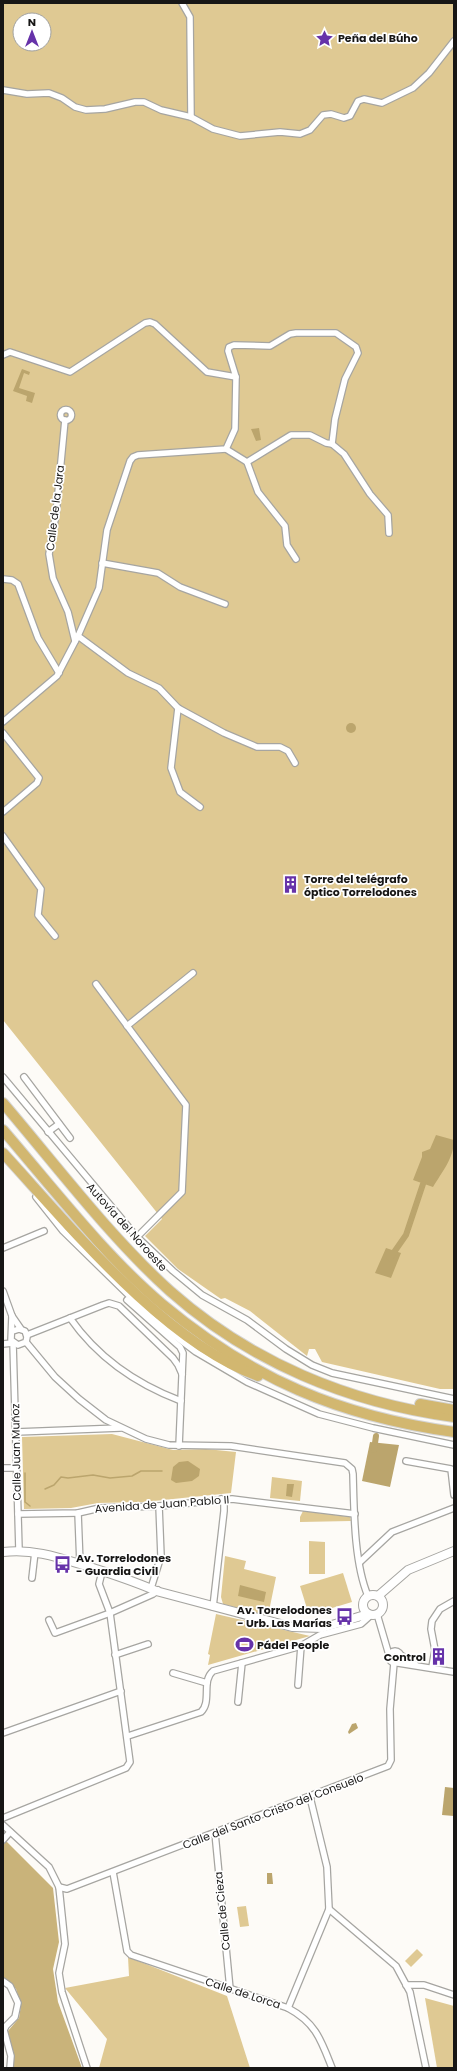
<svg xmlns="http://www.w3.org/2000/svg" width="457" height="2071" font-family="Poppins,sans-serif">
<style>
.green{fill:#dfc993;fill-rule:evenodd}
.forest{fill:#c9b37a}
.water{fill:#bba56d}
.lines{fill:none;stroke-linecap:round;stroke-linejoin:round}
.stream{stroke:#bba56d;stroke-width:1.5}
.canal{stroke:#bba56d;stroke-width:6}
.minor-casing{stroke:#a6a5a1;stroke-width:8}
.secondary-casing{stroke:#a6a5a1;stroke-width:10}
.motorway-casing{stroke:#d5d5d5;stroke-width:12}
.minor{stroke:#fff;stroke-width:5.5}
.secondary{stroke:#fff;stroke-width:8}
.motorway{stroke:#d2b770;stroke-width:10}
.labels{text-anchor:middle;stroke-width:3.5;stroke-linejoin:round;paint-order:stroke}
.poi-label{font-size:11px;font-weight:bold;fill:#171615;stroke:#fff;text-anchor:start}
.street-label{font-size:11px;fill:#171615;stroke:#fff}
</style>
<rect width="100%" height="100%" fill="#fdfbf7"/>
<g class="green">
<path d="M3 3H454V1389H440L322 1362 315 1349H309L307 1356 250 1311 225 1298 221 1299 178 1269 145 1236 162 1219 3 1020ZM20 20H44V44H20Z"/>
<polygon points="112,1434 173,1450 206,1449 236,1452 231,1493 144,1502 98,1503 71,1508 24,1509 22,1437"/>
<polygon points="272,1477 302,1481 300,1501 270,1498"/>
<polygon points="303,1511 350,1517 351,1521 300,1522 300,1517"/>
<polygon points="309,1541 325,1542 325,1574 309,1574"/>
<polygon points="225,1556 246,1561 244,1569 276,1577 268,1616 223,1604 221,1597"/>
<polygon points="343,1573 352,1602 309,1615 300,1586"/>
<polygon points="216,1614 310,1636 208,1665 210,1655 208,1654"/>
<polygon points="246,1906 249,1926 240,1927 237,1907"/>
<polygon points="417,1949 423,1955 411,1967 405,1961"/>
<polygon points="128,1957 227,1996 250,2068 99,2068 107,2039 65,1988 129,1976"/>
<polygon points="425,1998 454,2006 454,2068 437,2068"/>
</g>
<polygon class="forest" points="6,1841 53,1888 59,1942 53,1969 58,2002 82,2068 12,2068 14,2053 7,2036 8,2031 19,2018 21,2005 16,1989 3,1977 3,1844"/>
<g class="water">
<polygon points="22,369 30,372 29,375 24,373 19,388 35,393 32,403 26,401 27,396 13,391"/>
<polygon points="259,428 261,440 256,441 251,429"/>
<circle cx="351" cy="728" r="5"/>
<path d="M436 1135 454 1140C454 1158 442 1172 433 1187L413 1180 422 1157V1152L430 1149Z"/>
<polygon points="386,1248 401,1253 391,1278 375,1273"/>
<polygon points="370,1442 399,1445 390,1487 362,1481"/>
<polygon points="188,1461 200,1469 199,1476 192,1481 176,1483 171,1480 173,1467 179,1462"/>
<polygon points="287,1484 294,1484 292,1497 286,1496"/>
<polygon points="240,1585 266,1592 264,1602 238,1596"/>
<polygon points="356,1723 358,1728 349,1734 348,1732 352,1724"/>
<polygon points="445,1787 454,1788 454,1816 442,1815"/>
<polygon points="267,1873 272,1873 273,1884 267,1884"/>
</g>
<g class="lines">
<g class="stream">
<polyline points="25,1473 25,1502 30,1506"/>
<polyline points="45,1489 54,1485 61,1477 68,1478 93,1475 110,1478 132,1476 141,1471 162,1471"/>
</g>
<g class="canal">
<polyline points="390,1258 406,1235 423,1184"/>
<polyline points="374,1450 376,1436"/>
</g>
<defs>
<g id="minor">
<polyline points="182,3 190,17 191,117"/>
<polyline points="3,90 27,94 49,93 62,98 75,107 86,110 105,109 135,102 144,102 161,110 191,117 213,129 240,136 280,132 300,134 310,130 323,115 331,114 344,118 350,116 358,101 364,99 382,103 413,88 429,73 454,41"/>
<polyline points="3,355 10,352 70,372 145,323 150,322 155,324 207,372 236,377"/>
<circle cx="66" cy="415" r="5.5"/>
<polyline points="65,420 56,514 49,554 53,578 68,612 75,641"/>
<polyline points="226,449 247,462 258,492 285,526 287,545 296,559"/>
<polyline points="247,462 291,435 310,435 326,443 332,444"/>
<polyline points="102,563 158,573 180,587 225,604"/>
<polyline points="3,579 12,580 18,584 38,638 59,673"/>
<polyline points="78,636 128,673 159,688 178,708 224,733 257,747 280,747 288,751 295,763"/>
<polyline points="178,708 171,768 180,792 200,807"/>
<polyline points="3,722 57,676 78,636 99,588 107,530 130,461 133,457 138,455 226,449 235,429 236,377 228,351 229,347 234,345 270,346 290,334 296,333 336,333 356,347 358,353 345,379 335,419 332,444 344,454 370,494 388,515 389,533"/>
<polyline points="3,733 39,778 37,783 3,812"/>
<polyline points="3,836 41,889 38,915 55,936"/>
<polyline points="96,984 186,1105 182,1192 137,1237"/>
<polyline points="127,1026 193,973"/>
<polyline points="3,1077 137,1237 173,1271 202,1295 247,1320 286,1349 312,1365 332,1373 454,1399"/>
<polyline points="24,1077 70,1138"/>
<polyline points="48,1132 59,1124"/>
<polyline points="36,1197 63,1231 154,1320 196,1352 247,1382 319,1414 373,1428 454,1445"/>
<polyline points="3,1248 44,1231"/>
<polyline points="3,1291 12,1316 21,1329"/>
<polyline points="127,1300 180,1347 183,1353 179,1446"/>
<polyline points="12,1316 11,1340 18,1345 26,1342 27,1337 25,1331 19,1329 13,1331"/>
<path d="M70 1318C98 1358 136 1384 181 1401"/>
<polyline points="27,1335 103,1305 109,1303 119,1306 173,1358 178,1365 182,1374"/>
<path d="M26 1342 55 1377 79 1399 106 1420 146 1439 169 1445 231 1446 345 1463 352 1469 353 1474C354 1510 354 1563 368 1596"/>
<polyline points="13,1343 19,1550"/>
<polyline points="3,1344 13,1343"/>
<polyline points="16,1432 120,1428"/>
<polyline points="406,1461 451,1469 454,1495"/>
<polyline points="3,1468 17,1468"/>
<polyline points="78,1513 80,1564"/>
<polyline points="18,1514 78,1513 100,1508 159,1506 232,1499 355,1514"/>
<polyline points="360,1562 392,1532 454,1508"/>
<polyline points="32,1578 35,1552"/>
<polyline points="152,1585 161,1556 159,1506"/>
<polyline points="213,1607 224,1511 224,1504 221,1499"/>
<polyline points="377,1614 389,1655"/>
<polyline points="49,1620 55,1633 110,1613 153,1594 158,1590"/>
<circle cx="395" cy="1657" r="6"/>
<polyline points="115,1655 148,1644"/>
<polyline points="401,1655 415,1664"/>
<polyline points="398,1663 454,1672"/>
<polyline points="432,1667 435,1650 431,1629 432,1621 440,1609 454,1601"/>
<polyline points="173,1673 207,1683"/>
<polyline points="298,1685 301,1646"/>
<polyline points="238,1702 242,1663"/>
<polyline points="3,1733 121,1691"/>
<path d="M128 1736 201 1712C212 1702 201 1681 213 1671L301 1646 320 1635 361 1624 371 1615"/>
<polyline points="3,1818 126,1768 130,1762 110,1613 99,1584 102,1572"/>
<polyline points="3,1825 49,1867 59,1887 65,1944 59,1973 62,1992 87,2068"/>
<polyline points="215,1833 230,1989"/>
<polyline points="3,1840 10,1832"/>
<path d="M113 1872 127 1951 131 1955 288 2008C316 2023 321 2040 332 2068"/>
<polyline points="59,1887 67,1889 388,1766 391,1760 390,1709 394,1663"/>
<polyline points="329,1909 396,1966 410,1992 426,2068"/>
<polyline points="3,1981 10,1986 18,2003 15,2017 6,2026 4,2030 11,2056 10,2068"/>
<polyline points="406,1985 424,1985 454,1995"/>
<polyline points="288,2008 329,1909 327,1867 310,1797"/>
</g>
<g id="secondary">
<path d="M3 1552C35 1548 63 1559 93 1568 114 1575 136 1582 156 1591L292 1627 322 1628 368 1614"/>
<circle cx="373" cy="1605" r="10"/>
<polyline points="378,1596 408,1570 454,1551"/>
</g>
<g id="motorway">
<path d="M3 1103C56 1165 110 1237 170 1291 250 1362 349 1403 454 1417"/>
<path d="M3 1130C53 1188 104 1255 162 1304 252 1379 339 1416 454 1432"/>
<path d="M3 1153C70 1226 164 1342 258 1376"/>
<polyline points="420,1404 454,1410"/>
</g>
</defs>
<use href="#minor" class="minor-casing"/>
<use href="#secondary" class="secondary-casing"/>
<use href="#motorway" class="motorway-casing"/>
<use href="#minor" class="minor"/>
<use href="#secondary" class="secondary"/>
<use href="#motorway" class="motorway"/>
</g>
<defs>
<symbol id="sight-bare" viewBox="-9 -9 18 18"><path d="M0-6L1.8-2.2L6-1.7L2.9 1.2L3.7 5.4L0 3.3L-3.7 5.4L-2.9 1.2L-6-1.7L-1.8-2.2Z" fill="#6632a9" stroke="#fff" stroke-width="2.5" paint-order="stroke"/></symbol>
<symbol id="building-bare" viewBox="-9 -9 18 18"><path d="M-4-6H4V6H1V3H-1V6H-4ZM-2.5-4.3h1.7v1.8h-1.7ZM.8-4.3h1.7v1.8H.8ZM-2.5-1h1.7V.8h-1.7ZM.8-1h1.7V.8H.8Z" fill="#6632a9" stroke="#fff" stroke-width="2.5" paint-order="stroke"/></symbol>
<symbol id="bus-bare" viewBox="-9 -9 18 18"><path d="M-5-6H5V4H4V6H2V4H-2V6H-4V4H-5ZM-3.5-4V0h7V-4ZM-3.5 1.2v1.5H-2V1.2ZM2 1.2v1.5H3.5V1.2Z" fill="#6632a9" stroke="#fff" stroke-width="2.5" paint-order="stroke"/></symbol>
<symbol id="stadium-bare" viewBox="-9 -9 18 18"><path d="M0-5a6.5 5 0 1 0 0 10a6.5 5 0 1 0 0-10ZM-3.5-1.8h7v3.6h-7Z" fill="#6632a9" stroke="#fff" stroke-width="2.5" paint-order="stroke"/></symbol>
</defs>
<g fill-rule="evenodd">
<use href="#sight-bare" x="312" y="26" width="25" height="25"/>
<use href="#building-bare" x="278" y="872" width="25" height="25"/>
<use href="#bus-bare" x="50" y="1552" width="25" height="25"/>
<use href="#bus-bare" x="332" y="1604" width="25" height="25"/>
<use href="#stadium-bare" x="232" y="1632" width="25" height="25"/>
<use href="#building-bare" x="426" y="1644" width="25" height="25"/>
</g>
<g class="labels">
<g class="poi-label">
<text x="338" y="42">Peña del Búho</text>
<text x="304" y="883">Torre del telégrafo<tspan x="304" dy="13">óptico Torrelodones</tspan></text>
<text x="76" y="1562">Av. Torrelodones<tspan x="76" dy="13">- Guardia Civil</tspan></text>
<text x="332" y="1614" text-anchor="end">Av. Torrelodones<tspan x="332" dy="13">- Urb. Las Marías</tspan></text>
<text x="257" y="1649">Pádel People</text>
<text x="426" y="1661" text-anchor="end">Control</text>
</g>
<g class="street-label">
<text transform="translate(55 508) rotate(-83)" y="4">Calle de la Jara</text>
<text transform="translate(127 1227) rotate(48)" y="4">Autovía del Noroeste</text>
<text transform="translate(16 1452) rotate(-91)" y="4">Calle Juan Muñoz</text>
<text transform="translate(162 1504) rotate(-4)" y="4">Avenida de Juan Pablo II</text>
<text transform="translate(273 1811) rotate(-21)" y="4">Calle del Santo Cristo del Consuelo</text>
<text transform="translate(222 1911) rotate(-96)" y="4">Calle de Cieza</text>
<text transform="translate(243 1993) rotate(18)" y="4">Calle de Lorca</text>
</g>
</g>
<rect width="457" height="2071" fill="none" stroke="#171615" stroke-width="8"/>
<g transform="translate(32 32)"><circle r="19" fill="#ffffff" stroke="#a2a2a1"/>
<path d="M0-3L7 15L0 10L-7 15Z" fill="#6632a9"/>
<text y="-6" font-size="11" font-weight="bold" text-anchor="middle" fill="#171615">N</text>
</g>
</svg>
